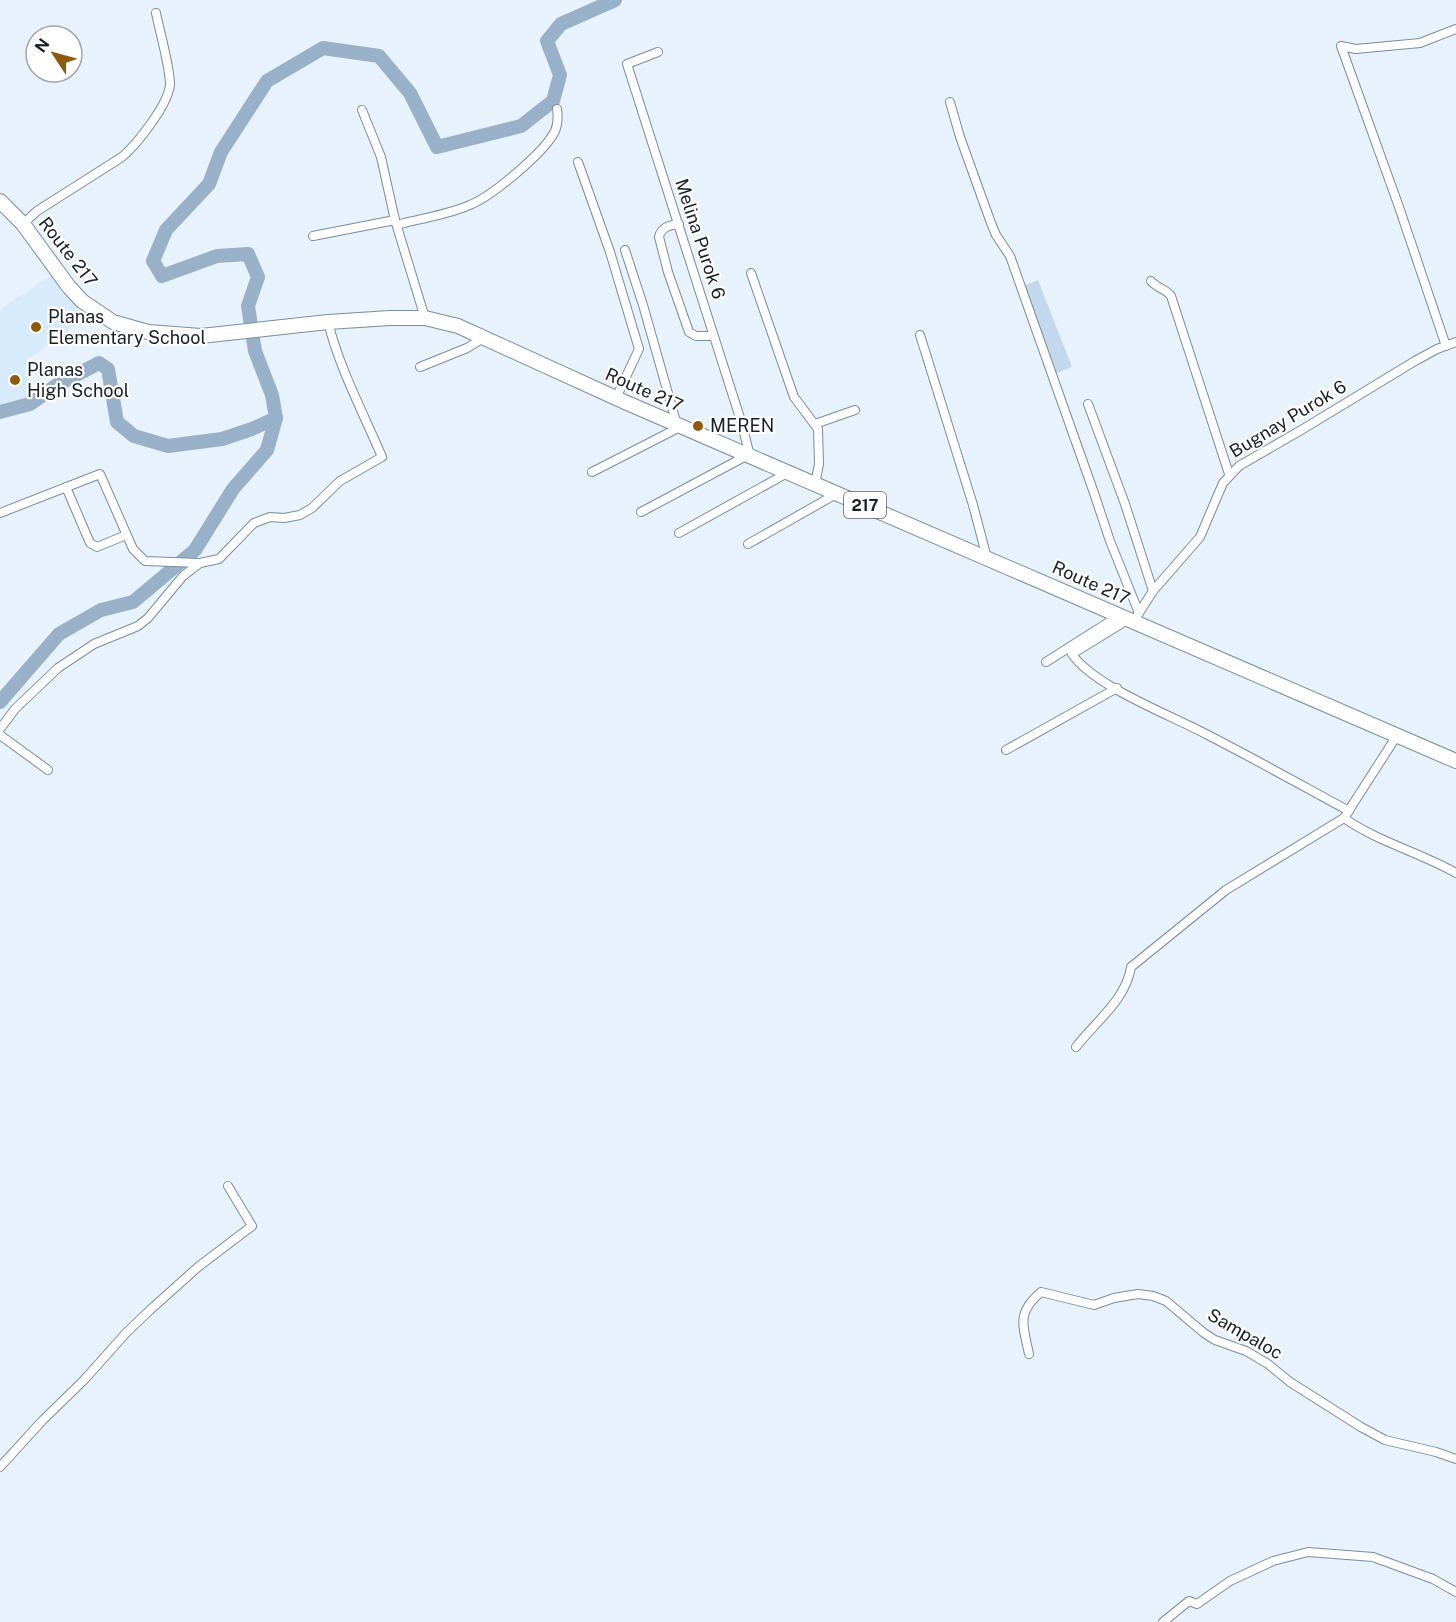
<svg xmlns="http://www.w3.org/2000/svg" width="1456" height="1622" font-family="'Public Sans',sans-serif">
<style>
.built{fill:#d8ebfd}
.green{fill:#c3d8ed}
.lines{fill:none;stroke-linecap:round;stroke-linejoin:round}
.river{stroke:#98b1c9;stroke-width:14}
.minor-casing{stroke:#768da4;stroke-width:10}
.primary-casing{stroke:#768da4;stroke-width:16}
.minor{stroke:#fff;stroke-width:8}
.primary{stroke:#fff;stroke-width:14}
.poi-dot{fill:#8f5a0d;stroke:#fff;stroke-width:2}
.labels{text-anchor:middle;stroke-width:4.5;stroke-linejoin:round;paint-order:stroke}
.shield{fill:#fff;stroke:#5d6369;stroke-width:1.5}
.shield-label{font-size:16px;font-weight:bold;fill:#172029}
.street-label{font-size:18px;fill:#172029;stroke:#fff}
.poi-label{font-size:18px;fill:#172029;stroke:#fff;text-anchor:start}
</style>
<rect width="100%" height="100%" fill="#e7f2fc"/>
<polygon class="built" points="52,275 85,318 27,360 32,396 0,405 0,309"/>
<polygon class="green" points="1038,280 1072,367 1052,375 1018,288"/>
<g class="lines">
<g class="river">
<polyline points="0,412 30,404 57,385 99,363 108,369 117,422 134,436 168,446 222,439 252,429 276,418"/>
<polyline points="0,702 59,634 101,610 133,602 195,550 233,489 267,450 276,418 272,395 255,351 248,306 258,277 248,254 217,256 162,276 153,261 166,230 209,184 221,152 267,81 323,48 379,56 410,93 437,147 521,126 553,101 560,75 547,41 561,24 615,0"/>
</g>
<defs>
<g id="minor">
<polyline points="658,52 627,64 741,421 750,456"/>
<polyline points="950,102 960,137 991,223 996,235 1010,256 1094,493 1110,541 1139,613"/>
<polyline points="362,110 381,157 395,220 425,318"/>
<polyline points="578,162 610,252 639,349 616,398"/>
<path d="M23 224 37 211 122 157C137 144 170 103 170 83 169 63 160 33 156 13"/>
<path d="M679 224C670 225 661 227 659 237L668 272 689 332 696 336H713"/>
<path d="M397 225C421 218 449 215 472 204 493 195 545 152 555 131 558 124 558 116 557 109"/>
<polyline points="313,236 395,220"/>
<polyline points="625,250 643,305 677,425"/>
<polyline points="751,273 794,397 818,429 819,464 815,484"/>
<path d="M1151 281C1157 288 1166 289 1171 296L1229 474"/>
<polyline points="920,335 973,505 987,558"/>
<polyline points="1446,346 1399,207 1341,46 1356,49 1420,43 1456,29"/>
<polyline points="420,367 467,348 485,337"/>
<polyline points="1088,404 1125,504 1153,591"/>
<polyline points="815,424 855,410"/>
<polyline points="592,472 682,426"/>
<polyline points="66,487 90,543 97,547 126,535"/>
<polyline points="641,512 748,455"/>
<polyline points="0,513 100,474 133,549 145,561 200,563"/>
<polyline points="679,533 789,472"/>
<polyline points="748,544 838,493"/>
<polyline points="1137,616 1153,591 1200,537 1223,483 1239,466 1303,429 1415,361 1437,349 1456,342"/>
<path d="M1129 619 1072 654C1094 686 1168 714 1204 733 1253 758 1301 785 1349 811"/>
<polyline points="1046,662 1120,615"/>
<path d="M0 729 15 709 58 668 94 644 138 626 148 618 183 576 200 563 219 559 254 523 270 517 284 518 300 515 312 508 340 481 382 457C363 412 340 370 328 322"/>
<polyline points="0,735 48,770"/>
<polyline points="1006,750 1117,688"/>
<path d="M1344 818C1378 842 1419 852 1456 873"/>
<path d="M1076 1047C1095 1022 1126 1000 1131 967L1226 890 1344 818 1396 737"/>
<path d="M1029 1354C1023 1325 1016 1313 1041 1292L1094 1305 1114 1298 1138 1294 1153 1296 1166 1301 1204 1333 1215 1340 1246 1351 1268 1364 1290 1382 1361 1427 1385 1440 1436 1452 1456 1459"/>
<polyline points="0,1467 42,1421 84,1380 126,1333 150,1310 198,1267 252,1226 228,1186"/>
<polyline points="1163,1622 1189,1601 1197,1604 1230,1581 1273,1561 1308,1552 1373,1557 1433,1579 1456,1592"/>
</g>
<polyline id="primary" points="0,201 23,224 69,287 82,301 113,322 148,332 201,336 328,322 390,318 425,318 458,326 627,403 1456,761"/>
</defs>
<use href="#minor" class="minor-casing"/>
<use href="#primary" class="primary-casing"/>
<use href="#minor" class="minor"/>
<use href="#primary" class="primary"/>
</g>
<g class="poi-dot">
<circle cx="36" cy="327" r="6"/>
<circle cx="15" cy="380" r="6"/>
<circle cx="698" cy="426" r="6"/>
</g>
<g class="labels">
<rect class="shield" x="844" y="492" width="42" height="26" rx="4.5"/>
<g class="shield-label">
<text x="865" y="511">217</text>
</g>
<g class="street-label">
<text transform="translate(700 239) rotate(72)" y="6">Melina Purok 6</text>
<text transform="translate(68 252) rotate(52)" y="6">Route 217</text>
<text transform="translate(644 390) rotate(24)" y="6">Route 217</text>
<text transform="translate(1288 419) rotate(-31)" y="6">Bugnay Purok 6</text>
<text transform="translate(1091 583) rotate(24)" y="6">Route 217</text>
<text transform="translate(1245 1334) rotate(30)" y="6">Sampaloc</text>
</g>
<g class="poi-label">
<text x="48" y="323">Planas<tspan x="48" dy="21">Elementary School</tspan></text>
<text x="27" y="376">Planas<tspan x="27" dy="21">High School</tspan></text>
<text x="710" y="432">MEREN</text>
</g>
</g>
<g transform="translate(54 54) rotate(306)"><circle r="28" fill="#ffffff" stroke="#a2a6a9" stroke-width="1.5"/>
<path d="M0-4.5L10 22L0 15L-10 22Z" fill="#8f5a0d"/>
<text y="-9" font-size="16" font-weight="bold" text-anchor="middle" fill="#172029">N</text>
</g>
</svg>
